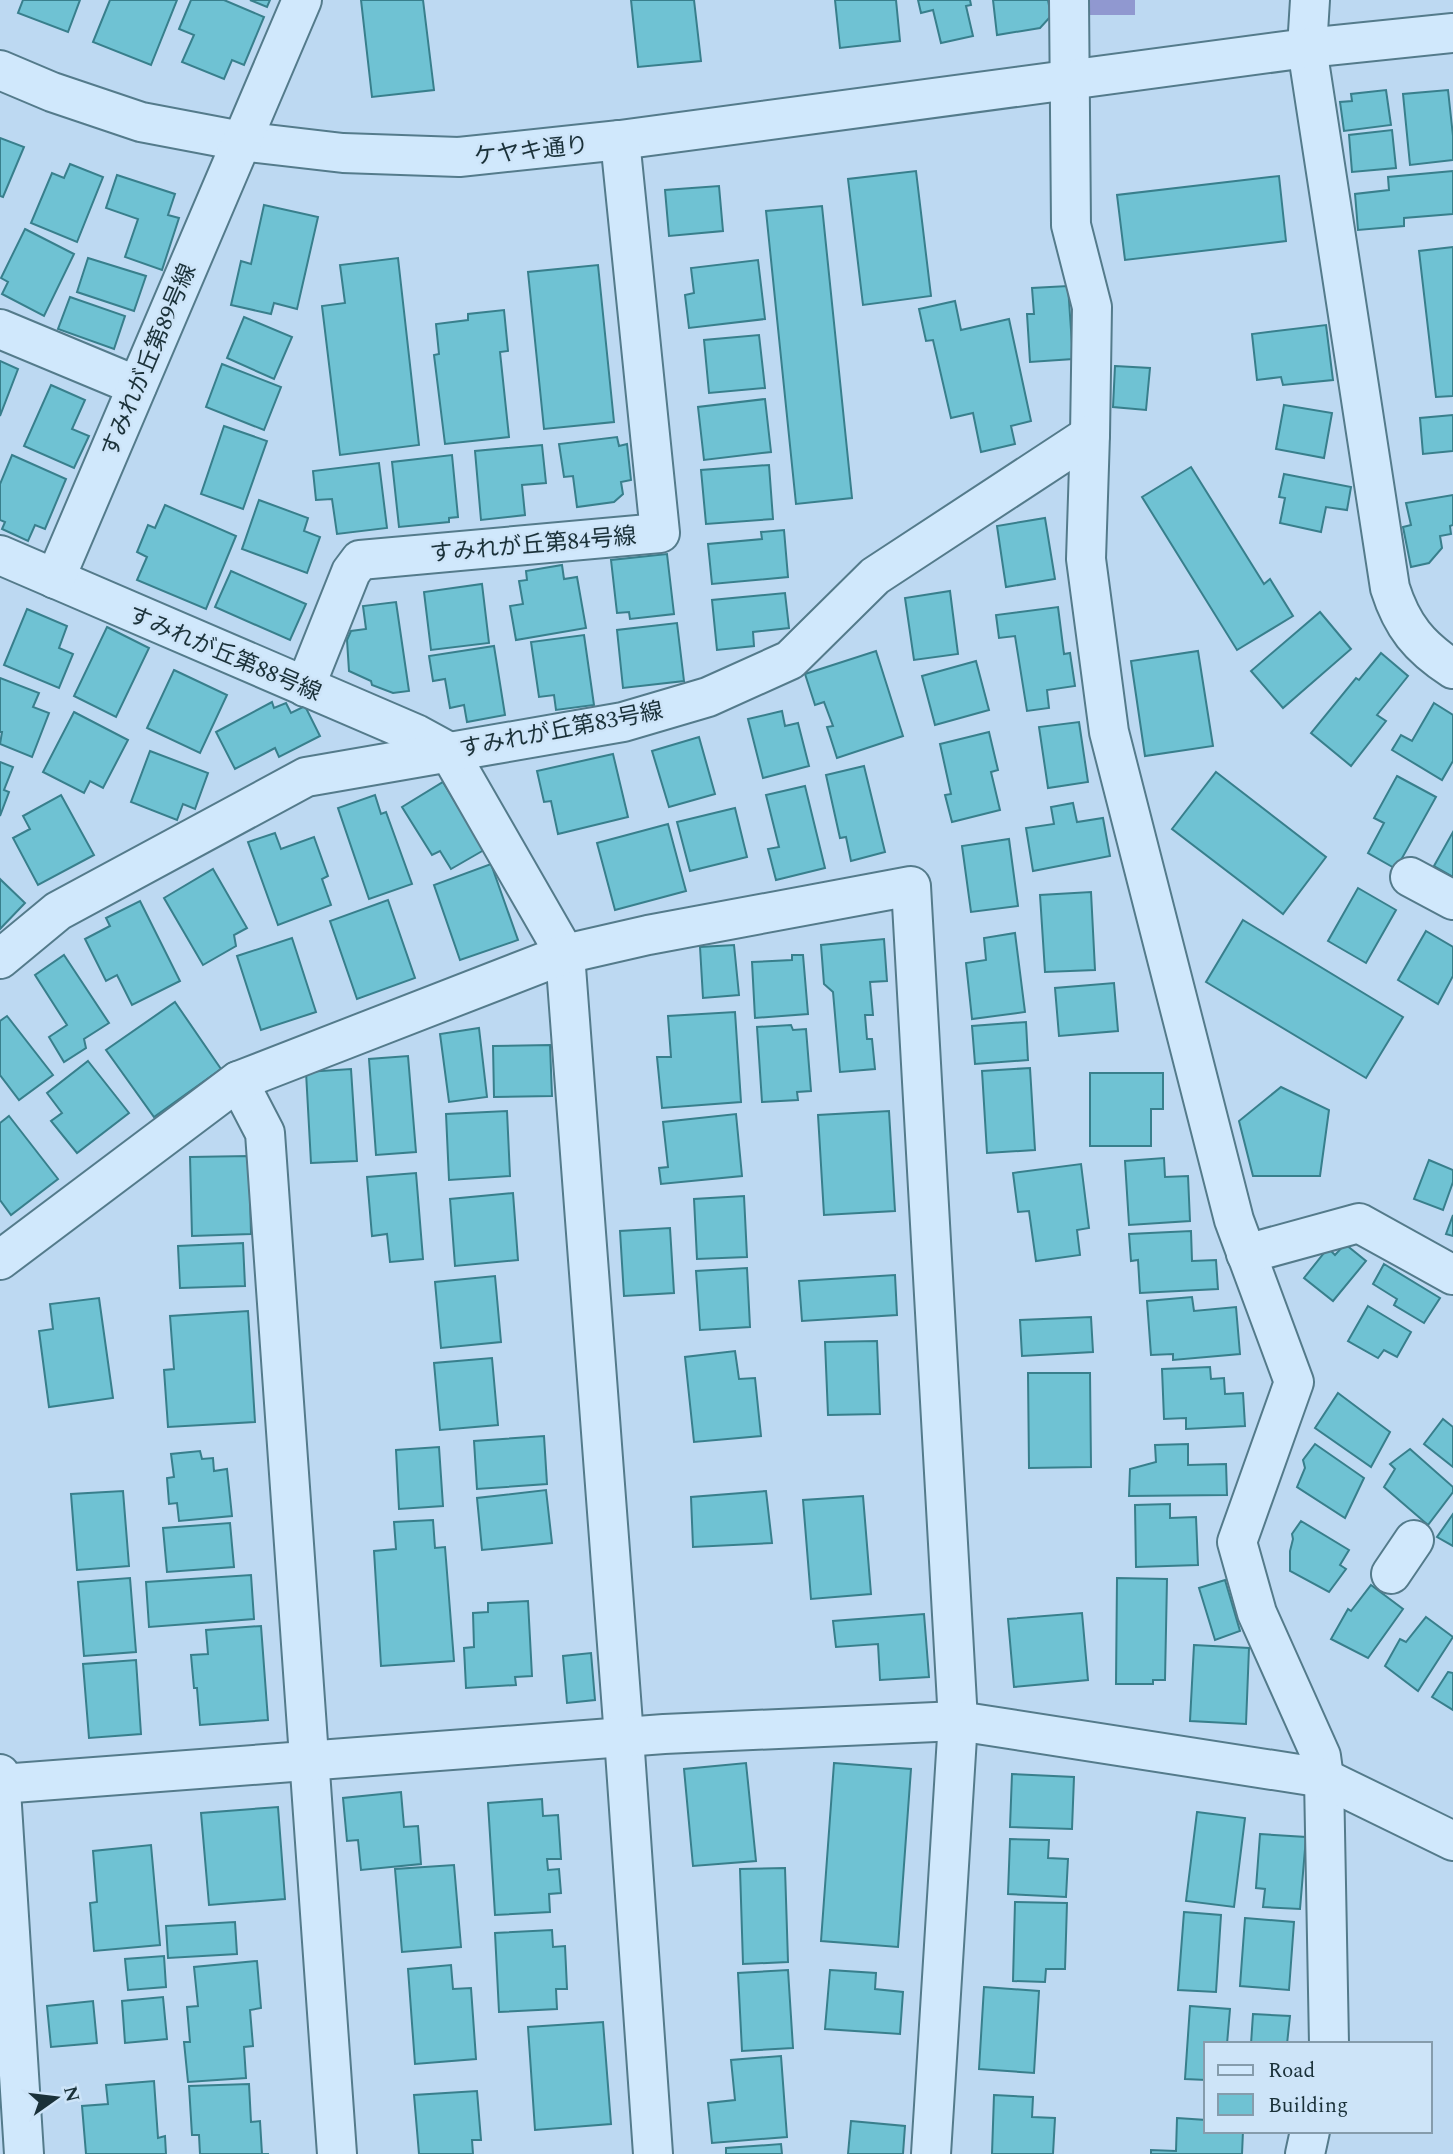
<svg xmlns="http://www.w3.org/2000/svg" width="1453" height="2154" font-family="Spectral,'Noto Sans JP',serif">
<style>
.green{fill:#9098d0}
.building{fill:#6fc2d3;stroke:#387f8c;stroke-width:2}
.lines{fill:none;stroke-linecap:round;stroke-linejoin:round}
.minor-casing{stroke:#547b8b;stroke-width:42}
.minor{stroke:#d0e8fc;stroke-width:38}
.labels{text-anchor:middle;stroke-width:5;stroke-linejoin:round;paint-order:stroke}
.street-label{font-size:23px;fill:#1a3139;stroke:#cde4f8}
</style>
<rect width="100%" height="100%" fill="#bdd9f2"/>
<rect class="green" x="1089" y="0" width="46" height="15"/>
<g class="building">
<polygon points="23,0 80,0 68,32 18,13"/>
<polygon points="110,0 177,0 151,65 93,42"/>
<polygon points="191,0 224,0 264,17 244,65 232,60 224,79 182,62 194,35 179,29"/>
<polygon points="250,0 270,0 267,7"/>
<polygon points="361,0 423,0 434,90 372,97"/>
<polygon points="631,0 694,0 701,61 638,67"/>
<polygon points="835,0 896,0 900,41 840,48"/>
<polygon points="918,0 970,0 971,5 966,6 973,36 941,43 933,10 921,13"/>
<polygon points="993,0 1048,0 1051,16 1040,28 997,35"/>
<polygon points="1386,90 1391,125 1344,131 1340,102 1352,101 1351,94"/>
<polygon points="1448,90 1453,136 1453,160 1410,165 1403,94"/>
<polygon points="1392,130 1396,168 1352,172 1349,135"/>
<polygon points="0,138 24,147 3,197 0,196"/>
<polygon points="70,164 103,177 77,242 31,223 52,173 64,178"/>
<polygon points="916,171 931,296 863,305 848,179"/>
<polygon points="1453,171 1453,214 1404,218 1404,226 1358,230 1355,194 1389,190 1388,177"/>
<polygon points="117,175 175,194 168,215 179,218 162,270 125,257 138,219 106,208"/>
<polygon points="1279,176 1286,241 1125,260 1117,195"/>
<polygon points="719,186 723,231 669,236 665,190"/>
<polygon points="264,205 318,217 297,309 274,303 271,314 231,305 241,261 251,264"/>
<polygon points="822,206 852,498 796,504 766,211"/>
<polygon points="25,229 74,254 44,316 2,294 8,282 1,278"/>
<polygon points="1453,247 1453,396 1436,397 1419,251"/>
<polygon points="88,258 146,276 134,311 77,292"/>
<polygon points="398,258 419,445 340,455 322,306 345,303 340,265"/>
<polygon points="758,260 765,319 689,328 685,295 694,293 691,268"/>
<polygon points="598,265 614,422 544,429 528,272"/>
<polygon points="1068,286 1073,359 1030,362 1027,314 1034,314 1032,288"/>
<polygon points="70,297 125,316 114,349 58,329"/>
<polygon points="955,301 961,330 1009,319 1031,421 1011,426 1015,444 981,452 973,413 951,418 933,340 926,341 919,309"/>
<polygon points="504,310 508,351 500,352 509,437 445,444 434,355 439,354 436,324 468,320 468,314"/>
<polygon points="244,317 292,337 274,379 227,358"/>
<polygon points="1326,325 1333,380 1283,385 1281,377 1257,380 1252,334"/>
<polygon points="759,335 765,388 709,393 704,340"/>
<polygon points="0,361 18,369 0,416"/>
<polygon points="222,364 281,387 264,430 206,407"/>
<polygon points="1115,366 1150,368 1146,410 1113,407"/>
<polygon points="51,385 85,400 72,429 89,436 74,468 24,446"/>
<polygon points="765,399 771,452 704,460 698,407"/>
<polygon points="1284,405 1332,413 1324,458 1276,449"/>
<polygon points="1453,415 1453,451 1423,454 1420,418"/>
<polygon points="224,426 267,441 243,509 201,494"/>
<polygon points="617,437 619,446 627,444 631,480 621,482 623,494 614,502 577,507 573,476 564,477 559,444"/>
<polygon points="542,445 546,483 522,485 525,515 481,520 475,451"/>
<polygon points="12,455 66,479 45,529 35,525 28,541 2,529 5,522 0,520 0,484"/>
<polygon points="452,455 458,517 449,518 449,522 399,527 392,462"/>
<polygon points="379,463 387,528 337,534 332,499 316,500 313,471"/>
<polygon points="769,465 773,519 706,524 701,470"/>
<polygon points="1191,467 1264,584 1270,579 1293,616 1237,650 1142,497"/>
<polygon points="1284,474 1351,487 1347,510 1326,507 1321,532 1280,523 1285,498 1279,497"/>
<polygon points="1453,495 1453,525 1450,526 1451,534 1440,536 1442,548 1429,563 1411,567 1403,527 1411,525 1406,503"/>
<polygon points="259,500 308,518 304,531 320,537 307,573 242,549"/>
<polygon points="165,505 236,536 206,609 137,580 147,557 137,552 148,525 155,528"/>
<polygon points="1045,518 1055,579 1006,587 997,526"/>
<polygon points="784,530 788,577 712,584 708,544 762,539 761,532"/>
<polygon points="667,554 674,614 630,619 629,612 617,613 611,560"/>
<polygon points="562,565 564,579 577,577 586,628 516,640 510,606 523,604 519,581 527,580 526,571"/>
<polygon points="231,571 306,604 290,640 215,607"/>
<polygon points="482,584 489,643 431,650 424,592"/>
<polygon points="950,591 958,654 914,660 905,598"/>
<polygon points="785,593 789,628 753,632 754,646 717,650 712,600"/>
<polygon points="396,602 409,691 393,693 372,685 371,681 349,671 347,640 351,631 366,629 363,606"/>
<polygon points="1058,607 1064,654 1070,653 1075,686 1047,690 1049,708 1027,711 1015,636 999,638 996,615"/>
<polygon points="27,609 67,626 59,648 73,654 59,688 4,665"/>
<polygon points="1320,612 1351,649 1283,708 1251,671"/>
<polygon points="677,623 684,681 623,688 617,630"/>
<polygon points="107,627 149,648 116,717 74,696"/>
<polygon points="584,635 594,705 556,710 554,695 539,697 531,642"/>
<polygon points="494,646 505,715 467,722 464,705 450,708 445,679 433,681 429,656"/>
<polygon points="876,651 903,736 837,758 827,727 833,726 824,702 815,705 805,674"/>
<polygon points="1198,651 1213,746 1145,756 1131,661"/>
<polygon points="1381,653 1408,676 1377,715 1386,721 1351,766 1311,733 1356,678 1359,680"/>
<polygon points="976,661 989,710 935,725 922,676"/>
<polygon points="174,670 227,695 200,753 147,728"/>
<polygon points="0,678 39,693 33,707 49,713 32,757 0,744 2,732 0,732"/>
<polygon points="272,702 274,708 286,703 291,713 305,706 320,736 279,757 275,748 235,769 216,732"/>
<polygon points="1434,703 1453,715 1453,761 1442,780 1392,750 1401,735 1412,741"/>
<polygon points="782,711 785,726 798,723 809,766 763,778 748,719"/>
<polygon points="74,712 128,740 103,788 90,781 84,793 43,772"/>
<polygon points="1079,722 1088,782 1048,788 1039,727"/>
<polygon points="989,732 998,770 991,772 1000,810 952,822 945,795 951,794 940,744"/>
<polygon points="699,737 715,794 669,807 652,751"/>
<polygon points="150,751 208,773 195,809 183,804 177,820 131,802"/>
<polygon points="613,754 628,817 558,834 551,801 544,802 537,771"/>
<polygon points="0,762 13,767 4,790 9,792 0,816"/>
<polygon points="864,766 885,852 851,861 846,837 840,838 826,775"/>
<polygon points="1216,772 1326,857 1283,914 1172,829"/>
<polygon points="1397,776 1436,797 1396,869 1368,853 1384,823 1374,818"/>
<polygon points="443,782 484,850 451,869 440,851 432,855 402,807"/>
<polygon points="805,786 825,868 776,880 768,849 779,847 766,795"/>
<polygon points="61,795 94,855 38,885 13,838 30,829 23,816"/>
<polygon points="375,795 381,814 386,812 412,884 369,899 338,808"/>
<polygon points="1073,803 1077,822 1103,818 1110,856 1033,871 1026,828 1054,824 1051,807"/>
<polygon points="735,808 747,857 690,871 677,822"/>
<polygon points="668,824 686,891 615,910 597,843"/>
<polygon points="1453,832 1453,877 1434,866"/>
<polygon points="275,833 281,849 314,837 328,876 322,879 331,905 278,925 248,842"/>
<polygon points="1009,839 1018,906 971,912 962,846"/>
<polygon points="491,864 518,940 460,960 434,885"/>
<polygon points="213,869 247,928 234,935 236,946 203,965 164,898"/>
<polygon points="0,879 25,903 0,929"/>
<polygon points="1358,888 1396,910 1366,963 1328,941"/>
<polygon points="1091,892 1095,970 1045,972 1040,895"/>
<polygon points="388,900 415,978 357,999 330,921"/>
<polygon points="140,901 180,981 132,1005 117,975 106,981 85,939 110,926 106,918"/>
<polygon points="1243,920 1403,1017 1366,1078 1206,982"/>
<polygon points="1426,931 1453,947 1453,976 1438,1004 1398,980"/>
<polygon points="1015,933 1025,1012 972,1019 966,963 986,960 984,938"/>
<polygon points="292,938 316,1012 261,1030 237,956"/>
<polygon points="884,939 887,981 870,982 873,1015 865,1015 867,1039 872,1039 875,1069 840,1072 833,992 824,984 821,945"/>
<polygon points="734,945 739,995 703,998 700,947"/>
<polygon points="64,955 109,1023 84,1039 86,1048 64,1062 49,1037 67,1025 35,975"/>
<polygon points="792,955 803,955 808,1014 755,1018 752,962 792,960"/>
<polygon points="1114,983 1118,1031 1059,1036 1055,988"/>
<polygon points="175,1002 221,1069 154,1117 106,1050"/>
<polygon points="735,1012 741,1102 662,1108 657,1057 671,1057 668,1016"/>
<polygon points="7,1016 53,1075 19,1100 0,1075 0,1021"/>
<polygon points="1026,1022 1028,1060 975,1064 972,1026"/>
<polygon points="791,1025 793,1030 806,1029 811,1091 797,1092 798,1100 762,1102 757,1027"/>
<polygon points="479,1028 487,1097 449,1102 440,1034"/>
<polygon points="550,1045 552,1096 494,1097 493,1046"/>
<polygon points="408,1056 416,1152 376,1155 369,1059"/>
<polygon points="88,1061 129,1113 77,1153 51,1121 62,1113 47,1093"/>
<polygon points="1030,1068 1035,1150 987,1153 982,1071"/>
<polygon points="351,1069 357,1161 311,1163 306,1072"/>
<polygon points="1090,1073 1163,1073 1163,1109 1151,1109 1151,1146 1090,1146"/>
<polygon points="1281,1087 1329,1110 1320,1176 1253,1176 1239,1121"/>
<polygon points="507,1111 510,1176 449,1180 446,1114"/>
<polygon points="889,1111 895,1211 824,1215 818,1115"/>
<polygon points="736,1114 742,1176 661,1184 659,1168 668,1167 663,1122"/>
<polygon points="9,1116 58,1179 11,1215 0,1200 0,1123"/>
<polygon points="249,1156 251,1234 192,1236 190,1157"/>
<polygon points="1164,1158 1165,1177 1188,1176 1190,1221 1129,1225 1125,1161"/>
<polygon points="1429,1160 1453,1170 1453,1182 1443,1210 1414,1199"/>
<polygon points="1081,1164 1089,1228 1077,1230 1080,1255 1036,1261 1029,1211 1018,1212 1013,1173"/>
<polygon points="416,1173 423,1259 390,1262 387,1234 372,1236 367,1177"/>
<polygon points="513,1193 518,1260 455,1266 450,1199"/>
<polygon points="744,1196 747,1257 697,1259 694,1199"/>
<polygon points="1453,1215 1453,1236 1446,1234"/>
<polygon points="670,1228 674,1293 624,1296 620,1231"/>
<polygon points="1191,1231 1192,1261 1216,1260 1218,1289 1140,1293 1138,1260 1131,1261 1129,1234"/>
<polygon points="243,1243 245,1286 180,1288 178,1246"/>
<polygon points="1345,1244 1366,1261 1333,1301 1304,1278 1328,1248 1335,1255"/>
<polygon points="1384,1264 1440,1298 1424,1323 1394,1305 1397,1299 1373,1284"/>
<polygon points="747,1268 750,1327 700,1330 696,1271"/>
<polygon points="895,1275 897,1315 802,1321 799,1281"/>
<polygon points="495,1276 501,1342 441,1348 435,1282"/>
<polygon points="1192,1297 1194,1311 1236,1307 1240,1354 1173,1360 1173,1354 1151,1355 1147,1301"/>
<polygon points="99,1298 113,1398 49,1407 39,1331 53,1329 50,1304"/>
<polygon points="1368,1306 1411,1332 1397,1357 1384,1350 1378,1358 1348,1341"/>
<polygon points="248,1311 255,1422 168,1427 164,1370 174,1369 170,1316"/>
<polygon points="1091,1317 1093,1352 1022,1356 1020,1320"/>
<polygon points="877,1341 880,1414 828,1415 825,1342"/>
<polygon points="735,1351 739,1379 755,1378 761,1436 694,1442 685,1357"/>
<polygon points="492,1358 498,1425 440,1430 434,1363"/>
<polygon points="1210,1367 1211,1379 1224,1378 1225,1394 1243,1393 1245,1426 1186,1429 1186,1418 1164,1419 1162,1369"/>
<polygon points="1028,1373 1090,1373 1091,1467 1029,1468"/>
<polygon points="1338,1393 1390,1432 1371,1467 1315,1428"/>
<polygon points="1443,1419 1453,1427 1453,1467 1424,1444"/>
<polygon points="544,1436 547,1484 477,1489 474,1441"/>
<polygon points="1188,1444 1188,1465 1226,1464 1227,1495 1129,1496 1130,1469 1156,1462 1155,1445"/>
<polygon points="1315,1444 1364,1478 1345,1518 1297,1487 1305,1468 1303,1460"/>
<polygon points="439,1447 443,1506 399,1509 396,1450"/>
<polygon points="1410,1449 1453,1487 1453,1492 1428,1525 1384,1487 1395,1469 1390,1464"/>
<polygon points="200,1451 202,1459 213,1458 214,1471 227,1469 232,1516 179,1521 177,1503 169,1504 167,1478 174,1477 171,1454"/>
<polygon points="546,1490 552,1543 482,1550 477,1498"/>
<polygon points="123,1491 129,1566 77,1570 71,1494"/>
<polygon points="766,1491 772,1543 693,1547 691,1497"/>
<polygon points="863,1496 871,1594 811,1599 803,1500"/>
<polygon points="1170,1504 1170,1518 1196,1517 1198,1565 1136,1567 1135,1505"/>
<polygon points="1453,1514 1453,1546 1437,1537"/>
<polygon points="433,1520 435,1548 445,1547 454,1661 381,1666 374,1551 396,1549 394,1522"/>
<polygon points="1301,1521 1349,1550 1340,1565 1346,1569 1329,1592 1290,1571 1290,1551 1293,1539 1292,1534"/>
<polygon points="230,1523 234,1567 167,1572 163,1528"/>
<polygon points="251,1575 254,1619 149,1627 146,1582"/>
<polygon points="130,1578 136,1652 84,1656 78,1582"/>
<polygon points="1117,1578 1167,1579 1165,1680 1153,1680 1153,1684 1116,1684"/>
<polygon points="1225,1580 1240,1631 1215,1640 1199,1588"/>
<polygon points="1371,1585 1403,1609 1368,1658 1331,1639 1348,1609 1351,1611"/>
<polygon points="528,1601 532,1676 515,1677 516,1685 466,1688 464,1648 474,1647 473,1613 488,1612 488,1603"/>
<polygon points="1082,1613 1088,1680 1014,1687 1008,1619"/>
<polygon points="924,1614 929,1677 880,1680 878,1644 836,1647 833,1621"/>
<polygon points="1426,1617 1453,1637 1418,1691 1385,1666 1400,1639 1406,1642"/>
<polygon points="261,1626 268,1720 200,1725 197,1688 194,1688 191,1655 208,1654 206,1630"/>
<polygon points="1194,1645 1249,1648 1246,1724 1190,1721"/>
<polygon points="591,1653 595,1700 567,1703 563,1656"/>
<polygon points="136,1660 141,1734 89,1738 83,1664"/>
<polygon points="1448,1672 1453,1673 1453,1710 1432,1697"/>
<polygon points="746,1763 756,1861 693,1866 684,1769"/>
<polygon points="834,1763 911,1769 898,1947 821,1941"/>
<polygon points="1012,1774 1074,1777 1072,1829 1010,1827"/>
<polygon points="401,1792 404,1827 418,1826 421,1864 361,1870 358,1840 347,1841 343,1798"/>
<polygon points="542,1799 543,1816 558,1815 561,1859 547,1859 548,1870 559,1869 561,1893 549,1894 550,1912 495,1915 488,1803"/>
<polygon points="278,1807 285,1899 209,1905 201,1813"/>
<polygon points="1197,1812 1245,1818 1234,1907 1186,1901"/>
<polygon points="1260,1834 1306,1837 1300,1909 1263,1907 1265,1889 1256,1888"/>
<polygon points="1010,1839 1049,1840 1048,1858 1068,1859 1066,1897 1008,1894"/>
<polygon points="151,1845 160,1945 94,1951 90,1903 97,1902 93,1851"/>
<polygon points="454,1865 461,1947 402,1952 395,1869"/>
<polygon points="785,1868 788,1962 743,1964 740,1869"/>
<polygon points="1015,1902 1067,1903 1065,1969 1046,1969 1045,1982 1013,1981"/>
<polygon points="1184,1912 1221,1915 1216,1992 1178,1990"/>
<polygon points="1245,1918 1294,1922 1289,1990 1240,1986"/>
<polygon points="235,1922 237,1954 168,1958 166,1926"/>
<polygon points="552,1930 553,1947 565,1946 567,1989 556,1989 557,2009 499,2012 495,1933"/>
<polygon points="164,1956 166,1987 128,1990 125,1959"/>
<polygon points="257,1961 261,2008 250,2010 253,2046 244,2047 246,2078 188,2082 184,2042 190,2042 187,2007 198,2006 194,1967"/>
<polygon points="451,1965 453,1989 471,1988 476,2059 415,2064 408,1969"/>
<polygon points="788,1970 793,2048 742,2051 738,1973"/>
<polygon points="830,1970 876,1973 875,1989 903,1992 900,2034 825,2029"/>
<polygon points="984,1987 1039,1991 1034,2073 979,2069"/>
<polygon points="163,1997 167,2039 125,2043 122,2001"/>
<polygon points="93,2001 97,2043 51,2047 47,2006"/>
<polygon points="1190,2006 1230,2009 1227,2044 1206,2044 1206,2080 1185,2079"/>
<polygon points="1253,2014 1290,2016 1287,2044 1251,2044"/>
<polygon points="603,2022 611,2124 535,2130 528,2027"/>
<polygon points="781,2056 787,2137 712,2143 708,2103 735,2100 731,2060"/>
<polygon points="154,2081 158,2138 165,2136 166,2154 86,2154 82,2106 108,2104 106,2085"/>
<polygon points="249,2084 251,2122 260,2121 262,2154 269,2154 200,2154 199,2135 192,2135 189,2086"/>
<polygon points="477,2091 481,2140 472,2140 473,2154 419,2154 414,2095"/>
<polygon points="994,2095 1033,2097 1032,2117 1055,2118 1053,2154 992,2154"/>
<polygon points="1177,2118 1206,2120 1206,2131 1243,2131 1242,2154 1151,2154 1151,2150 1176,2151"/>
<polygon points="851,2121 905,2126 903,2154 848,2154"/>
<polygon points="781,2144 782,2154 726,2154 726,2148"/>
</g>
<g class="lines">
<defs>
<g id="minor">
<polyline points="1069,0 1071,225 1092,307 1090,435 1086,559 1109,732 1234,1220 1294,1382 1237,1542 1257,1613 1321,1756 1324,1778 1329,2044"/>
<path d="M1310 0 1307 48 1390 588C1402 626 1419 647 1453 669"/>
<polyline points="0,70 52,92 141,122 241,141 343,153 459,157 620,140 1307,48 1453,33"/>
<polyline points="0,329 137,386"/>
<polyline points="0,555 416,734 449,752 565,954 624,1737 653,2154"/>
<polyline points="55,579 302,0"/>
<polyline points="305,687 351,572 360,560 660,533 620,140"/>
<polyline points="1410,877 1453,900"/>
<polyline points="0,959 58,911 306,777 623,722 708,697 790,660 875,576 1090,435"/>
<polyline points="238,1081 265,1133 337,2154"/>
<polyline points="1246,1254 1359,1223 1453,1275"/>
<polyline points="0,1260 238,1081 565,954 648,935 911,886 958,1721 931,2154"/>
<polyline points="1391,1574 1414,1540"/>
<polyline points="0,1774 24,2154"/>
<polyline points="0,1784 664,1734 958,1721 1324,1778 1453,1841"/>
<polyline points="1305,2154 1310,2131"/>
</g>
</defs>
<use href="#minor" class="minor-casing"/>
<use href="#minor" class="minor"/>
</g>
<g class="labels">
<g class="street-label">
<text transform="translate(531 150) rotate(-6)" y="8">ケヤキ通り</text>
<text transform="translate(148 360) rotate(-67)" y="8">すみれが丘第89号線</text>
<text transform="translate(533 544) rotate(-5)" y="8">すみれが丘第84号線</text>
<text transform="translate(225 653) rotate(23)" y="8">すみれが丘第88号線</text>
<text transform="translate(561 729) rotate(-11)" y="8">すみれが丘第83号線</text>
</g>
</g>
<rect x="1204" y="2042" width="228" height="91" fill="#cde4f8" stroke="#859cac" stroke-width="2"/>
<rect x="1218" y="2065" width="35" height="10" fill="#d0e8fc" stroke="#859cac" stroke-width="2"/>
<text x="1268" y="2077" font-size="21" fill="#1a3139">Road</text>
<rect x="1218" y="2094" width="35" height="21" fill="#6fc2d3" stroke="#859cac" stroke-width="2"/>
<text x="1268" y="2112" font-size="21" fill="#1a3139">Building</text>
<g transform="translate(56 2098) rotate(76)" stroke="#cde4f8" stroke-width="5" paint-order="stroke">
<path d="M0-5L12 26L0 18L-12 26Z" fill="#1a3139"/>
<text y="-10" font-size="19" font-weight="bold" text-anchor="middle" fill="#1a3139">N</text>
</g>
</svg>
